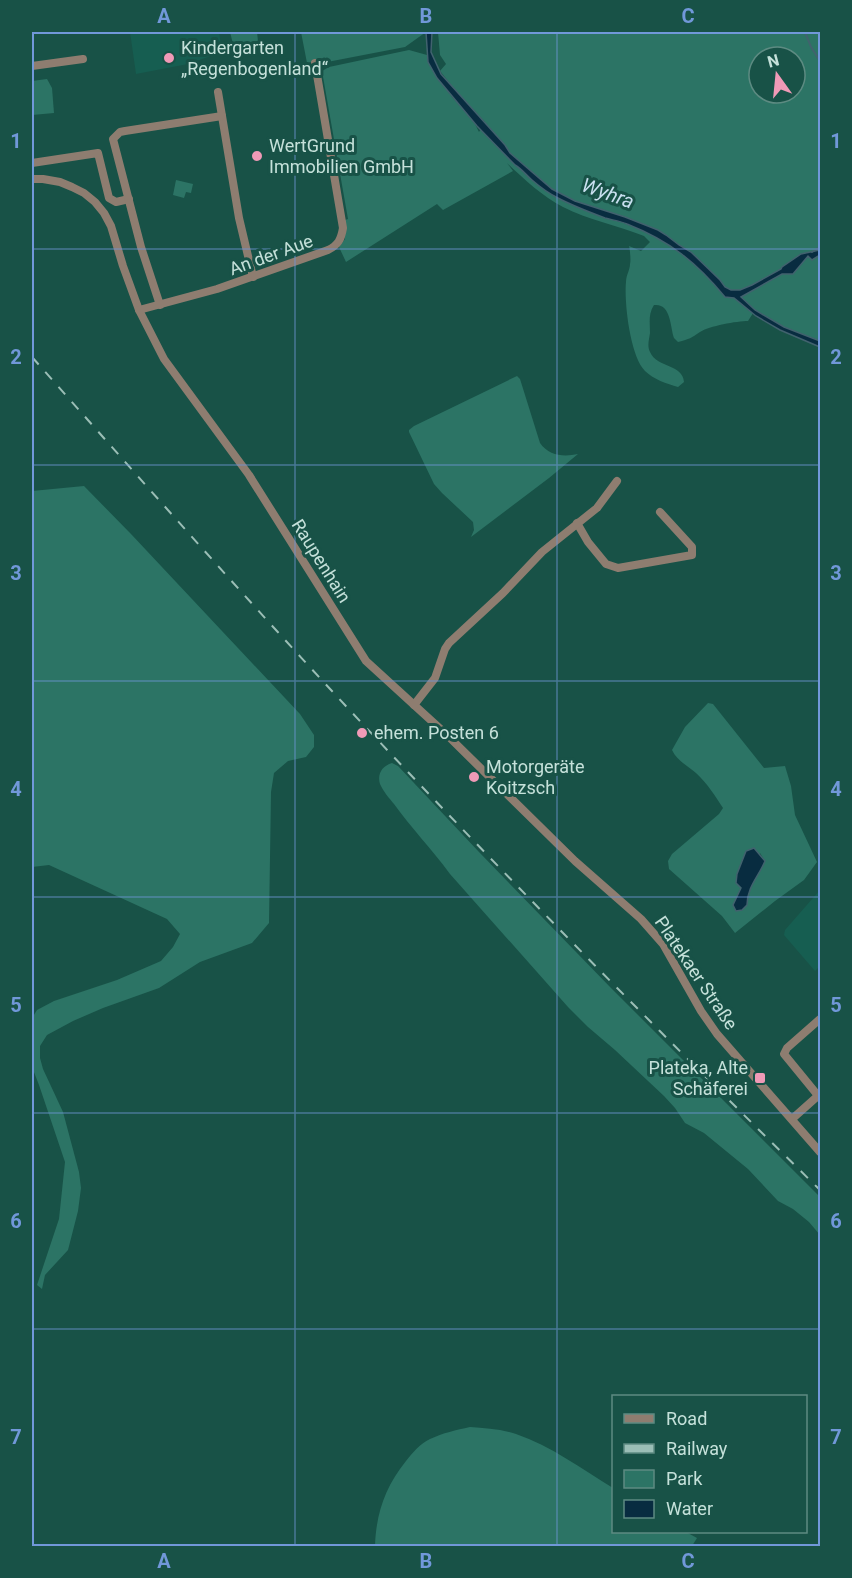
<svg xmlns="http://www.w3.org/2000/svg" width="852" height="1578" font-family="Roboto,sans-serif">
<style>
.built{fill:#165e51}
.green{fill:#2c7465;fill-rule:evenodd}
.water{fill:#082c40;stroke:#41626e;stroke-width:1.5}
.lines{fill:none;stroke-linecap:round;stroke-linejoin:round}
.stream{stroke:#41626e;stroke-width:2}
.minor{stroke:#8e7d70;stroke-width:8}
.rail{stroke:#9bbeb6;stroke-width:2;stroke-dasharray:10 10;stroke-linecap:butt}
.grid{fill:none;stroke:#7198d9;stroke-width:1.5;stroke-opacity:0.55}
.poi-dot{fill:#f09ab7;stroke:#185247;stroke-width:2}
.labels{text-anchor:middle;stroke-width:6;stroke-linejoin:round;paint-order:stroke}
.poi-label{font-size:18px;fill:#c5e1da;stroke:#185247;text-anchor:start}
.street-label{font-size:18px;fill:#c5e1da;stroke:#185247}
.water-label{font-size:20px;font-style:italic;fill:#c8dfef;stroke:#185247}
.neatline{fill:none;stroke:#7198d9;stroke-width:2}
.grid-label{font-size:20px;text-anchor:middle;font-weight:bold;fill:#7198d9}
</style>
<rect width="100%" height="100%" fill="#185247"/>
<g class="built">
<polygon points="130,32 219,32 222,52 188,64 136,74"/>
<polygon points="820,890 820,966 815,971 784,935 785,930"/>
</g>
<g class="green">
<polygon points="230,32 257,32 258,41 234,48"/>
<polygon points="301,32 426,32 405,47 322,63 321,61 307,63"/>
<path d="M438 32H820V341L784 327 755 310 748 321C737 321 709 326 700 332 691 338 690 339 678 342L674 338C670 326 671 303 654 305 648 314 650 323 650 333 649 340 647 346 650 352 657 368 683 364 684 382L678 387C667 384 653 379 645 371 630 356 624 302 626 282 626 275 630 270 630 264 631 261 630 249 629 246L641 251 650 242 644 236C617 225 588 220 563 207 542 196 524 179 507 163L513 171 443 210 437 204 346 262 339 247 345 239V220L348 219 322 71 329 67 409 50 427 55 428 62 452 97 472 118 479 132 485 122 456 91 440 71 446 64 440 55ZM759 57H795V93H759Z"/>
<polygon points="47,79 52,88 54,113 32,115 32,81"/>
<polygon points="176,180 193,184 191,193 186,192 184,198 173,195"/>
<path d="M517 376 520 379 540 443C549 456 564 457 578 454L549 478 471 537 474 530 473 522 442 493 434 484 409 432V430L414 426Z"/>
<polygon points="84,486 131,534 300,714 314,735 314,747 306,757 288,761 274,773 271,792 269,923 252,943 200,962 159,988 103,1008 73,1021 47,1035 40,1046 40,1058 43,1069 63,1112 79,1172 81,1188 78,1211 68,1250 45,1275 42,1289 37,1285 59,1219 65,1162 39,1085 32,1067 32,1018 37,1010 54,1001 117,980 161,961 173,947 180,934 167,919 49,865 32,867 32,491"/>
<path d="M708 703 713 704 764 768 785 766 791 786 795 815 817 862 804 880 775 901 735 933 722 916 669 869 668 861 672 854 719 814 723 808C715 796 708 784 696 773 688 766 677 761 672 750L685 727ZM760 853 765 861 750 887 747 896 741 888Z"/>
<path d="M392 763 398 766 479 852 611 988 820 1197V1235L809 1222 793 1209 778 1201 748 1169 704 1133 685 1123 675 1108 664 1096 615 1050 588 1027 568 1007 450 874C432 849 411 828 394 804 389 798 383 791 380 784 377 774 382 766 392 763Z"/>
<path d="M470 1427C485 1428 501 1429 516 1434 551 1446 582 1469 613 1488L614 1532H686L697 1538 692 1546H375C376 1514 385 1487 406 1461 413 1452 420 1444 430 1439 443 1433 456 1430 470 1427Z"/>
</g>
<g class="water">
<path d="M426 32H432L431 52 441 74 505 145 510 153 552 189 575 201 625 217 658 230 666 235 679 245 691 252 720 280 725 287 731 290H740L752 285 781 269 782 267 801 254 819 250 820 245V255L812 260 808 256 793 274H782L741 297 755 310 784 327 820 341V347L780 330 756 316 734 298 725 297C696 262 670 241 627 224 620 221 612 220 605 218 589 212 573 206 558 198 548 193 540 187 532 180 526 175 522 169 515 165L477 126 437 78 428 62Z"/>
<path d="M754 848 765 861C759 876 747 887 747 905L742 910 736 911 733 905 741 888 736 883 737 874 746 851Z"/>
</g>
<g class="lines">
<g class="stream">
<polyline points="805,32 811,47 820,61"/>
<polyline points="812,252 820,247"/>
</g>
<g class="minor">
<polyline points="32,66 83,59"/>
<polyline points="218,92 239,218 253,277"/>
<polyline points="32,163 98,153 109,198 116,202 129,199"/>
<polyline points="32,179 43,179 60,182 72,187 84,193 95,202 104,213 111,226 123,266 139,310 164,359 249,475 366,661 447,735 575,861 641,919 663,944 701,1011 717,1034 820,1152"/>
<polyline points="160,305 141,247 113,139 120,132 125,131 222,116"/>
<path d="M139 310 217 289 328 250C338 245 341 240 343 228L315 63"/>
<polyline points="577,523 588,542 606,564 618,568 692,555 692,547 660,512"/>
<polyline points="414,705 435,678 445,649 449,643 503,593 542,552 597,508 617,481"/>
<polyline points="820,1019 787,1048 784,1054 820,1098"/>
<polyline points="792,1119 820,1094"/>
</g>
<path class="rail" d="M32 357C135 473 238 590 344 704 499 870 658 1031 820 1190"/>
</g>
<path class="grid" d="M295 32V1546M557 32V1546M32 249H820M32 465H820M32 681H820M32 897H820M32 1113H820M32 1329H820"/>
<g class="poi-dot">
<circle cx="169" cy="58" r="6"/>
<circle cx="257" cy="156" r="6"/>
<circle cx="362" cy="733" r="6"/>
<circle cx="474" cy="777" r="6"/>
<rect x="754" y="1072" width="12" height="12" rx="3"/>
</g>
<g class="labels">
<g class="poi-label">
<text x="181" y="54">Kindergarten<tspan x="181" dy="21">„Regenbogenland“</tspan></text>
<text x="269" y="152">WertGrund<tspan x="269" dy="21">Immobilien GmbH</tspan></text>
<text x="374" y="739">ehem. Posten 6</text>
<text x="486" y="773">Motorgeräte<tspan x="486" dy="21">Koitzsch</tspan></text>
<text x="748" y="1074" text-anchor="end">Plateka, Alte<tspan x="748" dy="21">Schäferei</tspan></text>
</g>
<g class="street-label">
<text transform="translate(271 255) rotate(-20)" y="6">An der Aue</text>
<text transform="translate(321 561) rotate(58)" y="6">Raupenhain</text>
<text transform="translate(696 973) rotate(56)" y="6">Platekaer Straße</text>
</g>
<g class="water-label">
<text transform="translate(608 193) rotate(20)" y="7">Wyhra</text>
</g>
</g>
<rect width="852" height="1578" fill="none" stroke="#185247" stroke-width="66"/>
<rect x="612" y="1395" width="195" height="138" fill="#185247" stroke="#5d8b82" stroke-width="1.5"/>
<rect x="624" y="1414" width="30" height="9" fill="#8e7d70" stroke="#5d8b82" stroke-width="1.5"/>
<text x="666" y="1425" font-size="18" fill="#c5e1da">Road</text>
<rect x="624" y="1444" width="30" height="9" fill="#9bbeb6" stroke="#5d8b82" stroke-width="1.5"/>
<text x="666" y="1455" font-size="18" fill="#c5e1da">Railway</text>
<rect x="624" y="1470" width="30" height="18" fill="#2c7465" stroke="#5d8b82" stroke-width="1.5"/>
<text x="666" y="1485" font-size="18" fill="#c5e1da">Park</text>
<rect x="624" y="1500" width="30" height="18" fill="#082c40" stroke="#5d8b82" stroke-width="1.5"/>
<text x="666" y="1515" font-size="18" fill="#c5e1da">Water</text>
<g transform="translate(777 75) rotate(345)"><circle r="28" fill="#185247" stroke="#5d8b82" stroke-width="1.5"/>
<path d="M0-4.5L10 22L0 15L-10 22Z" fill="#f09ab7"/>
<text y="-9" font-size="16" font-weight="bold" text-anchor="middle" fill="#c5e1da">N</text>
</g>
<rect x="33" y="33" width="786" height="1512" class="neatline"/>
<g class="grid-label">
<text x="164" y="23">A</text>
<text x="426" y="23">B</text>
<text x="688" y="23">C</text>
<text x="16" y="148">1</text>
<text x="836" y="148">1</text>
<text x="16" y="364">2</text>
<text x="836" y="364">2</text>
<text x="16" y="580">3</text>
<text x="836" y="580">3</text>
<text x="16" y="796">4</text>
<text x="836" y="796">4</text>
<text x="16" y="1012">5</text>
<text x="836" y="1012">5</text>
<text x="16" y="1228">6</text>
<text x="836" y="1228">6</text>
<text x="16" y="1444">7</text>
<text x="836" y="1444">7</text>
<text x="164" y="1568">A</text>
<text x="426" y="1568">B</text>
<text x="688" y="1568">C</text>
</g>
</svg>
